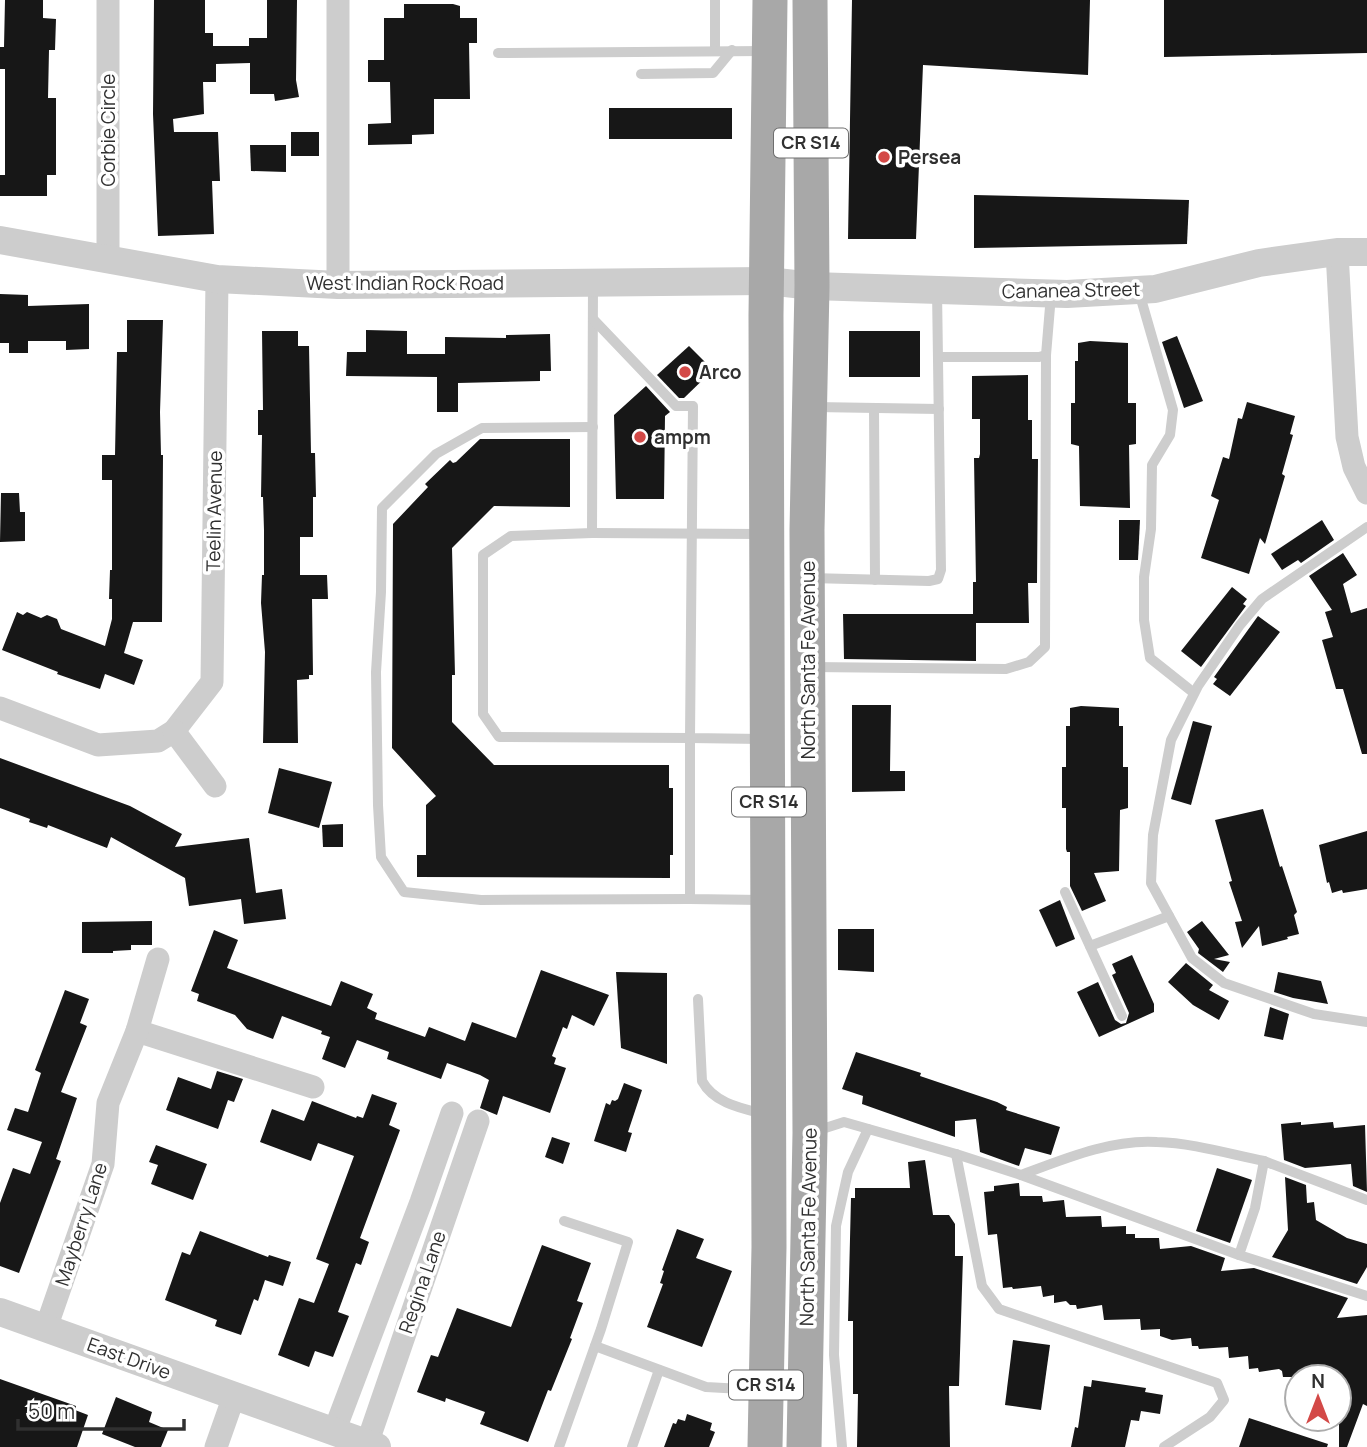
<svg xmlns="http://www.w3.org/2000/svg" width="1367" height="1447" font-family="Manrope,sans-serif">
<style>
.building{fill:#171717}
.lines{fill:none;stroke-linecap:round;stroke-linejoin:round}
.service{stroke:#cdcdcd;stroke-width:10}
.minor{stroke:#cdcdcd;stroke-width:23}
.tertiary{stroke:#cdcdcd;stroke-width:28}
.primary{stroke:#a8a8a8;stroke-width:35}
.poi-dot{fill:#d34947;stroke:#fff;stroke-width:2.5}
.labels{text-anchor:middle;stroke-width:7;stroke-linejoin:round;paint-order:stroke}
.shield{fill:#fff;stroke:#6e6e6e;stroke-width:2}
.shield-label{font-size:18px;font-weight:bold;fill:#303030}
.street-label{font-size:19px;fill:#303030;stroke:#fff}
.poi-label{font-size:19px;font-weight:bold;fill:#303030;stroke:#fff;text-anchor:start}
</style>
<rect width="100%" height="100%" fill="#fff"/>
<g class="building">
<polygon points="5,0 43,0 43,18 56,19 55,50 49,50 48,98 56,98 56,175 47,175 47,196 0,196 0,175 5,175 5,69 0,69 0,47 4,47"/>
<polygon points="154,0 205,0 205,33 213,33 213,46 249,46 249,38 267,38 267,0 297,0 296,80 299,97 275,101 274,94 250,94 250,63 216,64 216,82 203,82 204,114 173,119 174,132 218,132 220,181 212,181 214,234 158,236 153,114"/>
<polygon points="852,0 1090,0 1088,75 923,65 916,239 848,239"/>
<polygon points="1164,0 1367,0 1367,53 1164,57"/>
<polygon points="404,4 453,4 460,6 460,18 477,18 477,43 469,43 470,99 434,99 434,134 412,135 412,144 368,145 368,124 391,123 390,82 368,82 368,60 384,60 384,18 404,18"/>
<rect x="609" y="108" width="123" height="31"/>
<rect x="291" y="132" width="28" height="24"/>
<polygon points="250,145 286,145 286,172 251,171"/>
<polygon points="974,195 1189,200 1187,244 974,248"/>
<polygon points="0,294 28,295 28,306 89,304 89,349 66,350 66,341 28,341 28,353 9,353 9,343 0,343"/>
<polygon points="127,320 163,320 160,412 161,455 163,455 162,622 133,622 124,653 143,660 134,685 105,674 100,689 57,674 58,672 2,650 17,612 23,615 27,612 41,618 47,615 57,619 61,629 105,646 112,619 112,599 109,599 110,570 112,570 112,480 102,480 102,455 115,455 117,352 127,352"/>
<polygon points="366,330 407,331 407,354 445,354 445,337 506,338 506,335 550,334 551,371 540,371 540,381 458,383 458,412 437,412 437,377 346,376 347,352 366,352"/>
<polygon points="262,331 298,331 298,346 309,346 311,453 315,453 316,497 313,497 313,537 300,537 300,575 327,575 328,599 312,599 313,675 309,675 309,679 297,680 298,743 263,743 265,652 261,603 262,575 264,575 264,530 263,497 261,497 262,435 258,435 258,410 263,410"/>
<rect x="849" y="331" width="71" height="46"/>
<polygon points="1177,336 1203,401 1184,408 1162,342"/>
<polygon points="1090,341 1128,343 1128,403 1136,403 1136,444 1129,445 1130,508 1080,506 1079,446 1071,444 1071,403 1075,403 1075,361 1078,361 1078,343"/>
<polygon points="689,346 713,370 684,398 679,398 657,375"/>
<polygon points="1028,375 1028,420 1032,420 1032,459 1038,459 1037,583 1028,583 1029,623 976,623 976,661 844,659 843,614 973,614 973,582 976,582 974,458 979,458 980,454 980,419 972,419 972,376"/>
<polygon points="646,386 670,412 665,416 664,499 616,499 614,415"/>
<polygon points="1247,402 1295,416 1290,434 1293,435 1282,474 1285,476 1265,544 1260,538 1249,574 1201,558 1219,500 1211,496 1223,457 1229,459 1238,418 1242,419"/>
<polygon points="480,439 570,439 570,507 494,506 452,548 455,675 452,675 452,722 494,765 669,765 669,788 673,788 673,855 670,855 670,878 417,877 417,855 426,855 426,805 436,796 392,748 393,524 428,487 425,484 450,460 453,463 456,462"/>
<polygon points="1,493 19,493 20,512 25,512 25,541 0,542"/>
<polygon points="1119,520 1140,520 1138,560 1119,560"/>
<polygon points="1322,520 1334,540 1301,563 1298,560 1282,570 1271,554"/>
<polygon points="1343,553 1357,575 1343,584 1351,613 1367,608 1367,754 1362,754 1343,689 1336,689 1322,640 1333,637 1325,612 1332,610 1309,576"/>
<polygon points="1232,587 1247,599 1243,604 1246,606 1201,667 1181,651"/>
<polygon points="1258,616 1280,632 1230,696 1213,684 1217,679 1214,677"/>
<polygon points="852,705 891,705 890,771 905,771 905,791 852,792"/>
<polygon points="1081,706 1119,708 1119,726 1123,726 1123,767 1128,767 1128,808 1120,810 1119,871 1094,873 1106,901 1082,911 1070,886 1070,852 1067,852 1066,849 1066,808 1062,808 1062,767 1066,767 1066,726 1070,726 1070,708"/>
<polygon points="1193,721 1212,726 1191,805 1171,799"/>
<polygon points="0,758 130,806 182,834 175,847 249,838 256,893 282,889 286,919 244,924 241,899 189,906 185,878 111,837 107,848 48,825 47,828 29,822 30,819 0,808"/>
<polygon points="279,768 332,782 319,828 268,813"/>
<polygon points="1263,809 1280,867 1282,866 1297,912 1294,915 1299,934 1287,937 1288,939 1262,946 1259,926 1242,948 1235,922 1242,921 1229,882 1232,881 1215,820"/>
<polygon points="343,824 343,847 323,847 322,825"/>
<polygon points="1367,831 1367,889 1343,893 1342,890 1332,893 1329,882 1327,883 1319,845"/>
<polygon points="1060,900 1075,939 1056,947 1039,910"/>
<polygon points="152,921 152,945 131,945 131,950 113,951 113,953 82,953 82,922"/>
<polygon points="1202,921 1229,955 1214,959 1230,962 1223,972 1198,953 1199,949 1187,932"/>
<polygon points="838,929 874,929 874,972 838,970"/>
<polygon points="214,930 238,940 227,968 331,1006 341,981 373,994 367,1008 377,1013 375,1019 425,1037 429,1027 465,1041 472,1022 516,1038 541,970 609,995 594,1026 572,1015 567,1029 563,1027 552,1056 556,1058 554,1064 566,1068 550,1113 503,1096 497,1115 480,1108 489,1080 480,1075 447,1063 441,1079 387,1059 389,1052 357,1040 345,1068 322,1059 330,1037 321,1034 322,1031 282,1016 273,1039 247,1029 235,1015 197,1001 199,994 191,991"/>
<polygon points="1132,955 1154,1004 1154,1012 1099,1037 1077,992 1098,982 1115,1020 1121,1024 1126,1023 1129,1013 1112,975 1116,973 1112,964"/>
<polygon points="1186,963 1213,985 1209,990 1229,1001 1219,1020 1193,1005 1168,982"/>
<polygon points="616,972 667,973 667,1064 621,1048"/>
<polygon points="1278,972 1321,981 1328,1004 1293,998 1274,992"/>
<polygon points="65,990 89,999 80,1023 87,1026 61,1092 77,1098 56,1159 61,1161 19,1273 0,1266 0,1203 13,1168 30,1174 42,1142 7,1130 15,1108 28,1112 41,1073 35,1070"/>
<polygon points="1270,1007 1289,1014 1283,1040 1264,1036"/>
<polygon points="856,1052 921,1073 920,1076 997,1102 1007,1107 1006,1110 1060,1127 1051,1155 1025,1148 1019,1166 980,1152 976,1119 955,1121 955,1137 862,1104 863,1096 842,1089"/>
<polygon points="217,1071 243,1079 234,1102 228,1100 218,1129 166,1110 178,1077 211,1089"/>
<polygon points="624,1083 642,1090 628,1132 632,1133 626,1152 594,1141 606,1103 610,1105 612,1100 615,1101 618,1099"/>
<polygon points="372,1094 397,1103 389,1125 400,1130 360,1238 369,1242 361,1265 356,1263 338,1312 349,1316 333,1357 315,1351 309,1367 278,1355 299,1298 314,1303 329,1264 316,1259 354,1156 318,1143 311,1161 260,1142 272,1109 304,1121 312,1101 356,1118 357,1116 363,1118"/>
<polygon points="1301,1122 1301,1125 1333,1122 1334,1128 1365,1125 1367,1192 1353,1186 1351,1164 1305,1168 1284,1160 1281,1124"/>
<polygon points="552,1137 570,1143 563,1164 545,1157"/>
<polygon points="156,1145 207,1164 193,1200 151,1184 158,1165 149,1162"/>
<polygon points="925,1160 933,1215 949,1215 955,1224 955,1256 963,1256 959,1386 949,1386 950,1447 857,1447 858,1394 853,1394 853,1321 848,1321 851,1198 855,1198 855,1188 910,1188 908,1162"/>
<polygon points="1217,1168 1252,1180 1230,1243 1196,1231"/>
<polygon points="1285,1177 1306,1185 1307,1203 1314,1202 1316,1220 1347,1238 1367,1244 1367,1267 1357,1284 1272,1257 1288,1230"/>
<polygon points="1019,1183 1020,1196 1042,1196 1043,1202 1064,1200 1066,1217 1101,1216 1102,1227 1126,1226 1126,1234 1135,1234 1135,1238 1159,1238 1160,1249 1191,1246 1225,1258 1221,1271 1254,1268 1348,1298 1337,1318 1367,1315 1367,1406 1363,1404 1347,1447 1339,1447 1339,1377 1283,1377 1282,1371 1279,1369 1259,1372 1258,1368 1249,1369 1248,1356 1229,1358 1228,1347 1199,1349 1198,1346 1192,1346 1191,1338 1172,1340 1160,1336 1160,1329 1141,1330 1140,1319 1104,1320 1102,1305 1077,1309 1076,1305 1070,1305 1066,1301 1054,1303 1054,1295 1043,1297 1041,1286 1013,1289 1012,1287 1003,1288 997,1234 988,1235 984,1192 994,1191 994,1186"/>
<polygon points="677,1229 704,1239 696,1258 732,1271 702,1347 647,1327 663,1284 660,1283 664,1271 662,1270"/>
<polygon points="200,1231 268,1257 269,1255 291,1262 283,1286 265,1280 258,1301 254,1299 241,1335 215,1326 217,1320 165,1300 182,1252 190,1255"/>
<polygon points="542,1245 591,1263 577,1301 583,1303 570,1338 572,1339 551,1391 548,1390 528,1442 480,1424 485,1412 446,1398 445,1402 417,1392 431,1355 438,1357 457,1308 511,1327"/>
<polygon points="1013,1340 1050,1345 1041,1410 1005,1405"/>
<polygon points="0,1379 76,1406 75,1410 88,1415 77,1447 0,1447"/>
<polygon points="1092,1380 1146,1388 1145,1392 1163,1395 1160,1414 1141,1411 1139,1421 1131,1420 1125,1447 1071,1447 1075,1427 1078,1428 1084,1386 1091,1387"/>
<polygon points="116,1397 152,1412 149,1422 168,1430 161,1447 135,1447 102,1434"/>
<polygon points="687,1414 712,1423 710,1430 715,1432 709,1447 664,1447 673,1423 676,1424 678,1419 685,1421"/>
<polygon points="1249,1418 1328,1444 1327,1447 1239,1447"/>
</g>
<g class="lines">
<g class="service">
<polyline points="715,0 715,51"/>
<polyline points="498,53 766,51"/>
<polyline points="641,74 713,73 732,50"/>
<polyline points="593,283 592,533 511,536 483,555 483,714 499,737 690,738 690,899 762,900"/>
<polyline points="1139,292 1173,410 1170,435 1152,465 1151,529 1144,577 1144,620 1150,658 1194,693"/>
<polyline points="593,319 676,406 693,406 690,738 762,739"/>
<polyline points="938,357 1039,357 1046,355 1051,295"/>
<polyline points="815,407 939,409"/>
<polyline points="874,408 875,580"/>
<polyline points="593,427 482,428 436,454 382,508 381,592 376,672 378,805 381,857 404,892 481,900 690,899"/>
<polyline points="1367,527 1262,599 1240,625 1198,686 1171,740 1153,835 1151,883 1192,958 1224,983 1314,1014 1367,1022"/>
<polyline points="592,533 761,534"/>
<polyline points="810,578 929,581 938,579 941,570 937,290"/>
<polyline points="811,667 1006,669 1029,662 1045,647 1046,355"/>
<polyline points="1065,892 1122,1016"/>
<polyline points="1090,946 1169,916"/>
<path d="M698 999 702 1081C714 1103 740 1108 764 1114"/>
<polyline points="816,1131 844,1122 956,1154 1021,1175 1239,1255"/>
<polyline points="956,1154 982,1286 999,1309 1217,1383 1224,1400 1210,1417 1164,1447"/>
<path d="M1021 1175C1064 1159 1111 1139 1157 1142 1193 1143 1229 1154 1264 1161"/>
<polyline points="1367,1200 1264,1161 1255,1208 1239,1255 1367,1296"/>
<polyline points="595,1346 706,1387 760,1390"/>
<polyline points="559,1447 601,1329 628,1242 564,1221"/>
<polyline points="632,1447 659,1370"/>
<polyline points="842,1447 834,1355 836,1226 848,1172 868,1129"/>
</g>
<g class="minor">
<polyline points="108,0 108,261"/>
<polyline points="338,0 338,285"/>
<polyline points="1337,252 1347,437 1354,467 1367,493"/>
<polyline points="0,708 98,745 158,741 174,731 212,682 217,279"/>
<polyline points="174,731 215,786"/>
<polyline points="137,1031 313,1087"/>
<polyline points="46,1328 103,1164 108,1103 137,1031 158,959"/>
<polyline points="334,1432 421,1202 452,1113"/>
<polyline points="367,1444 478,1121"/>
<polyline points="216,1447 234,1396"/>
</g>
<g class="tertiary">
<polyline points="0,240 217,279 338,285 768,281 812,286 1067,294 1155,289 1259,263 1337,252 1367,252"/>
<polyline points="0,1312 377,1447"/>
</g>
<g class="primary">
<polyline points="765,1447 769,1247 766,316 770,0"/>
<polyline points="804,1447 810,1133 807,530 812,286 810,0"/>
</g>
</g>
<g class="poi-dot">
<circle cx="884" cy="157" r="7"/>
<circle cx="685" cy="372" r="7"/>
<circle cx="640" cy="437" r="7"/>
</g>
<g class="labels">
<g class="shield">
<rect x="774" y="128.5" width="74" height="29" rx="5"/>
<rect x="732" y="787.5" width="74" height="29" rx="5"/>
<rect x="729" y="1370.5" width="74" height="29" rx="5"/>
</g>
<g class="shield-label">
<text x="811" y="149">CR S14</text>
<text x="769" y="808">CR S14</text>
<text x="766" y="1391">CR S14</text>
</g>
<g class="street-label">
<text transform="translate(108 130) rotate(-90)" y="7">Corbie Circle</text>
<text x="405" y="290">West Indian Rock Road</text>
<text transform="translate(1071 290) rotate(-1)" y="7">Cananea Street</text>
<text transform="translate(214 511) rotate(-89)" y="7">Teelin Avenue</text>
<text transform="translate(808 660) rotate(-90)" y="7">North Santa Fe Avenue</text>
<text transform="translate(81 1224) rotate(-72)" y="7">Mayberry Lane</text>
<text transform="translate(808 1227) rotate(-89)" y="7">North Santa Fe Avenue</text>
<text transform="translate(422 1282) rotate(-71)" y="7">Regina Lane</text>
<text transform="translate(129 1358) rotate(20)" y="7">East Drive</text>
</g>
<g class="poi-label">
<text x="898" y="164">Persea</text>
<text x="699" y="379">Arco</text>
<text x="654" y="444">ampm</text>
</g>
</g>
<g transform="translate(1318 1398)"><circle r="33" fill="#ffffff" stroke="#acacac" stroke-width="2"/>
<path d="M0-5L12 26L0 18L-12 26Z" fill="#d34947"/>
<text y="-10" font-size="19" font-weight="bold" text-anchor="middle" fill="#303030">N</text>
</g>
<path d="M18 1419v10h166v-10" fill="none" stroke="#303030" stroke-width="3.5"/>
<text x="28" y="1419" font-size="21" fill="#303030" stroke="#ffffff" stroke-width="5" paint-order="stroke">50 m</text>
</svg>
